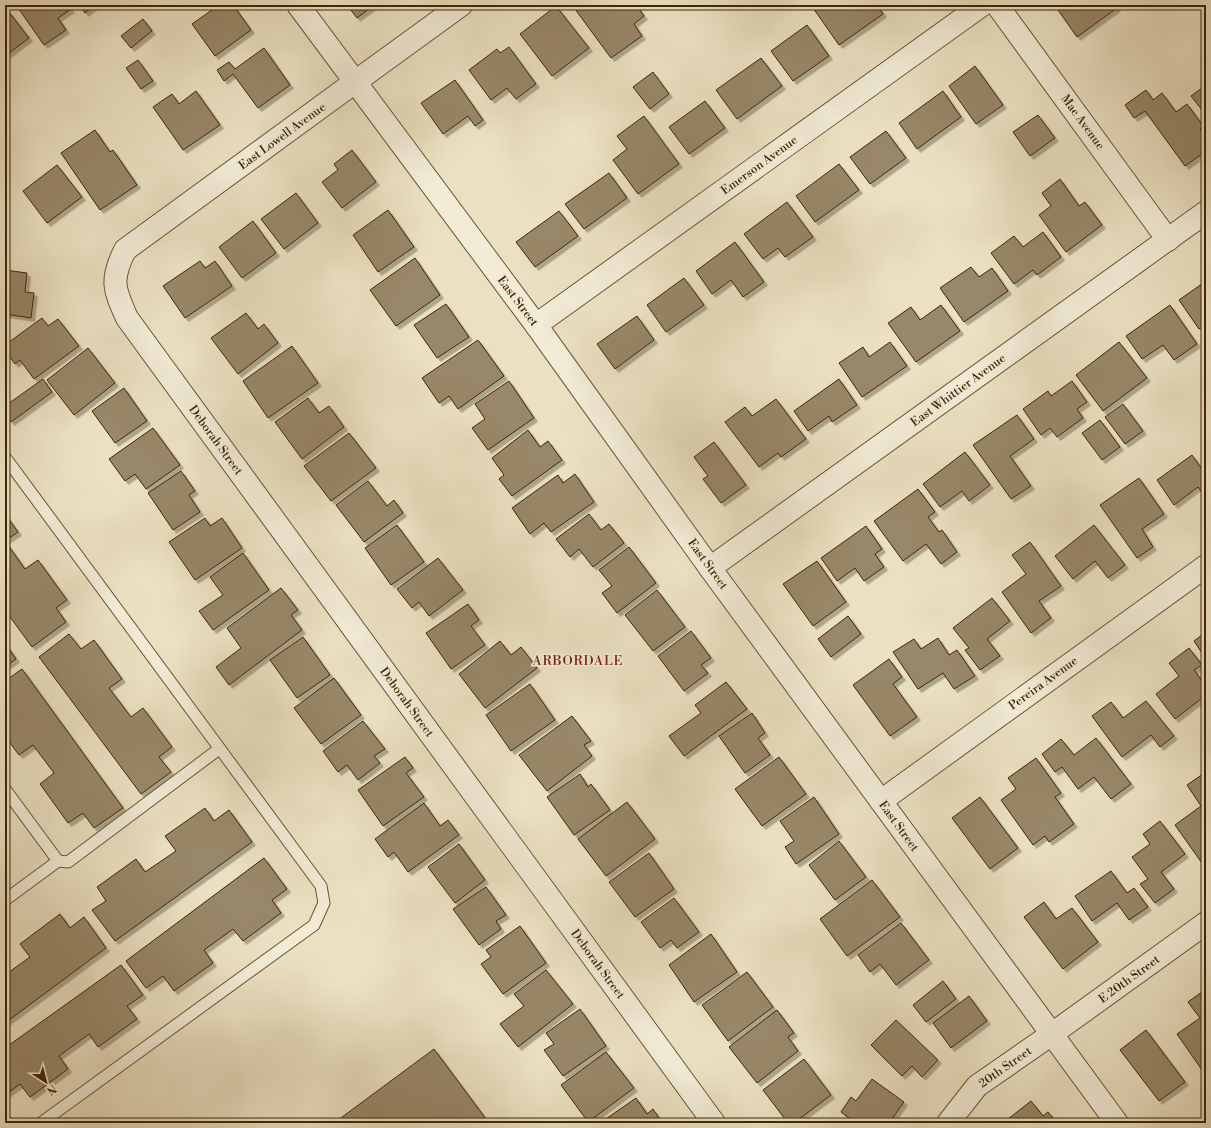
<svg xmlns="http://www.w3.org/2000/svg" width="1211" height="1128" font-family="'Libre Bodoni',serif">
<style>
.building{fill:#988767;stroke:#3f2604;filter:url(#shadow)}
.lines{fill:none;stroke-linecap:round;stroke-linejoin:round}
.service-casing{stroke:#6a5534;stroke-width:13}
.minor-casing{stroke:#6a5534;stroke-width:24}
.tertiary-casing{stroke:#6a5534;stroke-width:24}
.service{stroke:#f2ecd7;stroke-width:11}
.minor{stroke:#f2ecd7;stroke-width:22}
.tertiary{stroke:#f2ecd7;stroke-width:22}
.labels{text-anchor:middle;stroke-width:3;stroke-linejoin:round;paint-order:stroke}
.street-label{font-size:12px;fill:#3f2604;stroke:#f2ecd7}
.neighbourhood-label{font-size:13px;letter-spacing:1px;fill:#7a1f14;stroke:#f2ecd7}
</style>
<defs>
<filter id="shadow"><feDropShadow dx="3.5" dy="3.5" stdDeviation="0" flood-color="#0004"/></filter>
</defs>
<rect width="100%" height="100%" fill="#ebe1c2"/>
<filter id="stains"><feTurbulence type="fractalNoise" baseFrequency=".005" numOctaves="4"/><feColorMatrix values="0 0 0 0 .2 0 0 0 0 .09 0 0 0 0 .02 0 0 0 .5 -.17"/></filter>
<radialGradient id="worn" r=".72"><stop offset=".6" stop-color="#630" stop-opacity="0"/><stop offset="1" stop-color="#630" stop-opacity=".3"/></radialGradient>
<g class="building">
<polygon points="16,5 68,5 71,9 58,18 66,30 44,45"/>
<polygon points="79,5 95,5 85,13"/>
<polygon points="219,5 233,5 251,30 215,56 192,24"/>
<polygon points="347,5 374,5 357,18"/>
<polygon points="572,5 636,5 644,16 634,24 642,36 611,58"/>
<polygon points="811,5 877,5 883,14 839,45"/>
<polygon points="1065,5 1114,5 1117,8 1077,37 1058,10"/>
<polygon points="556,6 589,48 552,76 520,34"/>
<polygon points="9,12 29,38 5,56 5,15"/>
<polygon points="143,19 152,31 131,48 121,36"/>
<polygon points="807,25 829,56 793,81 771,51"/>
<polygon points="509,47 536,84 516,99 507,88 491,100 469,70 497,49 500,53"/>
<polygon points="264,48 290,85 258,108 233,74 224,81 217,70 229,62 235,69"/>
<polygon points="761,58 782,86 737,119 716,90"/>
<polygon points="138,60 153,81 141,89 126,68"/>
<polygon points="975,66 1003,105 976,124 949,86"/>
<polygon points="653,72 669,94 650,109 633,87"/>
<polygon points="455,80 483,120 475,126 468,116 443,134 421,103"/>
<polygon points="1206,85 1206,115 1191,96"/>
<polygon points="1146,90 1153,100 1162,93 1176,112 1187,104 1203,126 1200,129 1206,137 1206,151 1185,166 1145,111 1134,118 1125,105"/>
<polygon points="196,91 220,125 183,150 153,107 172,94 179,104"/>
<polygon points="943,91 961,117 917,149 899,123"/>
<polygon points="705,101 725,128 689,154 669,127"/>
<polygon points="1038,115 1055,138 1030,156 1013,132"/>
<polygon points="644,116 679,164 638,194 613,160 627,149 617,136"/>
<polygon points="95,130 110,152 113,150 137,185 100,210 61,153"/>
<polygon points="886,131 906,158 870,184 850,157"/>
<polygon points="352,150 376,182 342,208 322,182 338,170 334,164"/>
<polygon points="839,164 859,190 815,222 796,196"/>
<polygon points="57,165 82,197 47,223 23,191"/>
<polygon points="609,173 627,198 584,229 565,204"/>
<polygon points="1060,179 1079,206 1085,202 1102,225 1066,252 1039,215 1051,206 1042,193"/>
<polygon points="296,193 318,223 284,249 261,219"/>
<polygon points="787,202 813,237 785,257 778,248 763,259 744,234"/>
<polygon points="388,210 414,247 378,272 353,235"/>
<polygon points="559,211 578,236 535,267 516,242"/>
<polygon points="253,221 276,253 242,278 219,247"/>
<polygon points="1043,232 1061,257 1037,275 1033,270 1014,284 991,253 1014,236 1023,247"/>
<polygon points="735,242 764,282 743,297 731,280 712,294 696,271"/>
<polygon points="415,258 440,295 396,326 370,290"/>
<polygon points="200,261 205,268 215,261 232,286 185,318 163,286"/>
<polygon points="971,267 979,277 992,268 1008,291 964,322 940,288"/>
<polygon points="5,270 27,273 25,292 34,293 31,318 5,314"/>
<polygon points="684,278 704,305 666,332 647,305"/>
<polygon points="1206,281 1206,324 1199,329 1179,300"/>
<polygon points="446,304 469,337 437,358 414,325"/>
<polygon points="941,305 960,331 916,362 888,323 911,307 920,320"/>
<polygon points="1170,305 1197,344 1174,360 1163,345 1142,359 1126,336"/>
<polygon points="246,313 258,329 264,324 278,343 238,374 211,338"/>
<polygon points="637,316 654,340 615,369 597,344"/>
<polygon points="42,318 48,326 58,319 79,346 34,379 20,360 15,364 5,350 5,345"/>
<polygon points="478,340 504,376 458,409 449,396 439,403 422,378"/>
<polygon points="890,342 907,366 862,397 839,363 863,347 869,357"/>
<polygon points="1119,342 1147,378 1103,411 1076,375"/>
<polygon points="292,346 318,383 268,418 243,381"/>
<polygon points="88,348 115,383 74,415 47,380"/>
<polygon points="43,379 52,392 11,422 5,413 5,406"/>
<polygon points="839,379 857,405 832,422 829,416 808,431 794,411"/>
<polygon points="509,381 534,418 488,450 472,428 485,419 475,404"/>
<polygon points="1072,381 1087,402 1077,409 1083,418 1057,437 1050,428 1041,435 1023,409 1048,391 1051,396"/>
<polygon points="124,388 147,421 115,443 92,411"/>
<polygon points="308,398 319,413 329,406 344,427 302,459 275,422"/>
<polygon points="776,399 806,439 781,457 778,453 759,467 725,422 745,407 752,416"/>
<polygon points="1123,404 1143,431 1125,444 1105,417"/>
<polygon points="1017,415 1034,439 1010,456 1031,486 1011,499 973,445"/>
<polygon points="1100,420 1120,447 1102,460 1082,433"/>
<polygon points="153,428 180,465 146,489 135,474 125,481 109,459"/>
<polygon points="528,430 540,447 548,441 562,460 512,496 499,479 504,475 492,458"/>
<polygon points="349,433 376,468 331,501 304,466"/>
<polygon points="714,442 746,485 721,503 703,479 708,476 694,457"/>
<polygon points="965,452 990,485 969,501 962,491 940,507 923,484"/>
<polygon points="1192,455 1206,475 1206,498 1198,487 1174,505 1157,480"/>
<polygon points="181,471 195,491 189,495 200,512 173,530 148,493"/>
<polygon points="575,474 594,502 551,532 544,523 530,534 512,508 558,475 563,483"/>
<polygon points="1139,478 1164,514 1142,529 1153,547 1137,558 1100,505"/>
<polygon points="368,481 387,506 394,500 403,513 364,542 336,505"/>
<polygon points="918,489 935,512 928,517 939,532 942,530 957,552 941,564 926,544 903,561 874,521"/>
<polygon points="5,514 18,532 5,541 25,569 38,560 67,600 56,608 66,622 32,647 5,610"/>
<polygon points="589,514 601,530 609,524 624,543 593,567 579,549 570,557 556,539"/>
<polygon points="205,518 210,526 222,518 242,548 195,580 169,542"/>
<polygon points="397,525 424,562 391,585 365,548"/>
<polygon points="1094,525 1125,565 1108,578 1095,561 1073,579 1055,556"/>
<polygon points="866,526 882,549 875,554 884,567 864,581 855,568 837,581 821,558"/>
<polygon points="1030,542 1061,586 1039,601 1051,618 1031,633 1002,592 1026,574 1012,555"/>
<polygon points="629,547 656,583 617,613 602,593 612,586 599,570"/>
<polygon points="243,553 269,590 213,630 199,611 223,595 210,577"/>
<polygon points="438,558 463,590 429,616 419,602 412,608 397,589"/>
<polygon points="817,561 846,602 813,626 783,584"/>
<polygon points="281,588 298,610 291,615 302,630 229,685 216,667 241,648 227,628"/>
<polygon points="657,590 685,627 653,651 625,615"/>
<polygon points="992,598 1010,621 987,639 1000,656 980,670 965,650 969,648 953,628"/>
<polygon points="468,604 479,620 471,626 485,645 451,669 426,633"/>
<polygon points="848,616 861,634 831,657 818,639"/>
<polygon points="691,631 711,658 701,665 708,673 684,691 658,656"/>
<polygon points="1206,632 1206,659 1194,641"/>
<polygon points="69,634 81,649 94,640 122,679 109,688 131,717 143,708 172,747 159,757 171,772 141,794 39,657"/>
<polygon points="303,637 330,675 297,698 270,660"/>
<polygon points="938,638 949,655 957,650 975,676 954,689 943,673 918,689 893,652 914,639 921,649"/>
<polygon points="500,641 511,655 521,647 537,668 485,708 459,674"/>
<polygon points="5,643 16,659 5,667"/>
<polygon points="1189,648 1202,665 1194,670 1206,686 1206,695 1175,719 1156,694 1179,676 1169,663"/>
<polygon points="889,659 902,677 893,684 917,717 890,736 853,685"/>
<polygon points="22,669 123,808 94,828 83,813 68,823 40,784 54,773 33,745 19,755 5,736 5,681"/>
<polygon points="334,678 361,715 321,744 294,708"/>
<polygon points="726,682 747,709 684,756 669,736 701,713 695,705"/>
<polygon points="530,684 555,720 511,751 486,715"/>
<polygon points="1146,701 1174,736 1160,747 1151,735 1122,757 1092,716 1111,702 1123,718"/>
<polygon points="752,713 765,733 758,738 770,755 745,773 719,736"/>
<polygon points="572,716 591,741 584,745 592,756 547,791 519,755"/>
<polygon points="363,721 385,749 374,756 380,763 358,780 347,765 338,772 323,751"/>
<polygon points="1096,738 1131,784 1111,799 1094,777 1078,789 1062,767 1055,772 1042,754 1061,739 1074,755"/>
<polygon points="405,757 413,768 406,773 424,797 383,826 358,790"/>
<polygon points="779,757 806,794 762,826 735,789"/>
<polygon points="1036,758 1061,793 1055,797 1074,824 1049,842 1045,836 1033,845 1001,800 1016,789 1008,778"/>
<polygon points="580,774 588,787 591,784 610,810 574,835 547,797"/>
<polygon points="1203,774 1206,779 1206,864 1204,866 1175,825 1201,806 1187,785"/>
<polygon points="814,797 839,834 796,864 785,847 794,841 780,821"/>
<polygon points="980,797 1018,848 990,869 952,818"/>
<polygon points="627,802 655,839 606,876 578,839"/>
<polygon points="424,803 440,826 448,820 459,835 408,872 394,852 388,857 375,839"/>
<polygon points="205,808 214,821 229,810 252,842 115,941 92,910 106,901 97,887 136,859 145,872 176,851 165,836"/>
<polygon points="1160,821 1185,854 1161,872 1174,889 1155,903 1140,884 1148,879 1132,857 1150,844 1143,834"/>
<polygon points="839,841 866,877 835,900 809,865"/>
<polygon points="459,844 485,880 455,903 428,867"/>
<polygon points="649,853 674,889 635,917 609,882"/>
<polygon points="264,858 287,889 272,900 281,913 243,941 233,929 204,950 213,963 174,991 163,976 146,988 126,961"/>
<polygon points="1111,871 1127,893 1134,888 1148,907 1129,920 1117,903 1092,921 1075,896"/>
<polygon points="872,880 900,917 847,956 820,919"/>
<polygon points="486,887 506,915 496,921 501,929 479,945 453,909"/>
<polygon points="674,898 699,932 677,948 671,940 660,948 641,922"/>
<polygon points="1044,902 1056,919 1072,908 1098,942 1063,969 1024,917"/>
<polygon points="60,914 70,928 84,917 106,948 5,1023 5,975 30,957 20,944"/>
<polygon points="901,923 929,960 896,985 880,964 870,972 858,955"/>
<polygon points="520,926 546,963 503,994 481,964 491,957 486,950"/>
<polygon points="711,934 737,972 694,1002 669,965"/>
<polygon points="121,965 143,995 127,1006 137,1019 98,1047 89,1034 59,1056 68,1069 30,1097 20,1084 5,1095 5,1048"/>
<polygon points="546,970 573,1004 518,1047 500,1024 524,1006 514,994"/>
<polygon points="747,972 773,1007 728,1041 702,1005"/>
<polygon points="943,981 956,999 926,1022 913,1005"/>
<polygon points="1206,989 1206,1067 1202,1070 1177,1034 1200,1018 1188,1002"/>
<polygon points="969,996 987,1021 951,1048 933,1023"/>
<polygon points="580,1009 606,1046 563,1076 544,1050 554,1044 546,1033"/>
<polygon points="777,1010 794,1033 788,1037 798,1051 757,1083 729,1047"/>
<polygon points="896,1020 938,1060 922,1077 912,1066 902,1076 871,1045"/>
<polygon points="1146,1030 1185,1082 1159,1101 1120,1050"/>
<polygon points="434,1049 489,1123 334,1123"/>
<polygon points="606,1052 634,1088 588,1122 561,1085"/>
<polygon points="804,1059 831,1095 794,1123 788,1123 763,1090"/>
<polygon points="872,1079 904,1102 889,1123 856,1123 841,1112 851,1097 856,1101"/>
<polygon points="636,1098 647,1114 653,1109 662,1123 600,1123"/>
<polygon points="1031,1101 1043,1116 1048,1112 1057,1123 1003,1123"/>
</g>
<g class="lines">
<defs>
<g id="service">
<polyline points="5,457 321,886 324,903 314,925 41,1123"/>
<polyline points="5,789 58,861 5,900"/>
<polyline points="58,861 68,862 219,749"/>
<polyline points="5,1121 6,1123"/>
</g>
<g id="minor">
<polyline points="997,5 1168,240"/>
<path d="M355 82 125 250C110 280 114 289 127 318L714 1123"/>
<polyline points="536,325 982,5"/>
<polyline points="710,568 1206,212"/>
<polyline points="881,801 1206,566"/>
<polyline points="948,1123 977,1086 1052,1034 1206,923"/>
</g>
<g id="tertiary">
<polyline points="298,5 536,325 710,568 1117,1123"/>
<polyline points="355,82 461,5"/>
</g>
</defs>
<use href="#service" class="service-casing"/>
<use href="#minor" class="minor-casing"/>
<use href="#tertiary" class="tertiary-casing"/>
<use href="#service" class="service"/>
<use href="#minor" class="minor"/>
<use href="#tertiary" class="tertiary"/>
</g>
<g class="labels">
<g class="street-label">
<text transform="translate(1083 122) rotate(54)" y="4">Mae Avenue</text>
<text transform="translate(282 136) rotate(-36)" y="4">East Lowell Avenue</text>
<text transform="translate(759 165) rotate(-36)" y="4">Emerson Avenue</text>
<text transform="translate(518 301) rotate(53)" y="4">East Street</text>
<text transform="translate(958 390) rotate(-36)" y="4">East Whittier Avenue</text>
<text transform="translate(216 440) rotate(54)" y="4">Deborah Street</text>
<text transform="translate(708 564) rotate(54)" y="4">East Street</text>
<text transform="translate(1043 683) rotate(-36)" y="4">Pereira Avenue</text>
<text transform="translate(407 702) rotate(54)" y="4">Deborah Street</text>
<text transform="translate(899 826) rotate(54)" y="4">East Street</text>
<text transform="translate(598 964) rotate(54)" y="4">Deborah Street</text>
<text transform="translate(1129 979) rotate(-36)" y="4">E 20th Street</text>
<text transform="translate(1005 1067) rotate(-35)" y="4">20th Street</text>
</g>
<g class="neighbourhood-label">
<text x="578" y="665">ARBORDALE</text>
</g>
</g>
<rect width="1211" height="1128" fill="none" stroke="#ebe1c2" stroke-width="20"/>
<rect x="6" y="6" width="1199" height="1116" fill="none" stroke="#3f2604" stroke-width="2"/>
<rect x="10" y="10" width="1191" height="1108" fill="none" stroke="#3f2604"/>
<g transform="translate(46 1082) rotate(144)" stroke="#f2ecd7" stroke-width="3" paint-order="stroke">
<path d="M0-3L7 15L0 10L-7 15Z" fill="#3f2604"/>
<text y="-6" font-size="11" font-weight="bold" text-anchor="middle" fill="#3f2604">N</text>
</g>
<rect width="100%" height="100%" filter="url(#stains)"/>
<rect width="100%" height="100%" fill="url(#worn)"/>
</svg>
